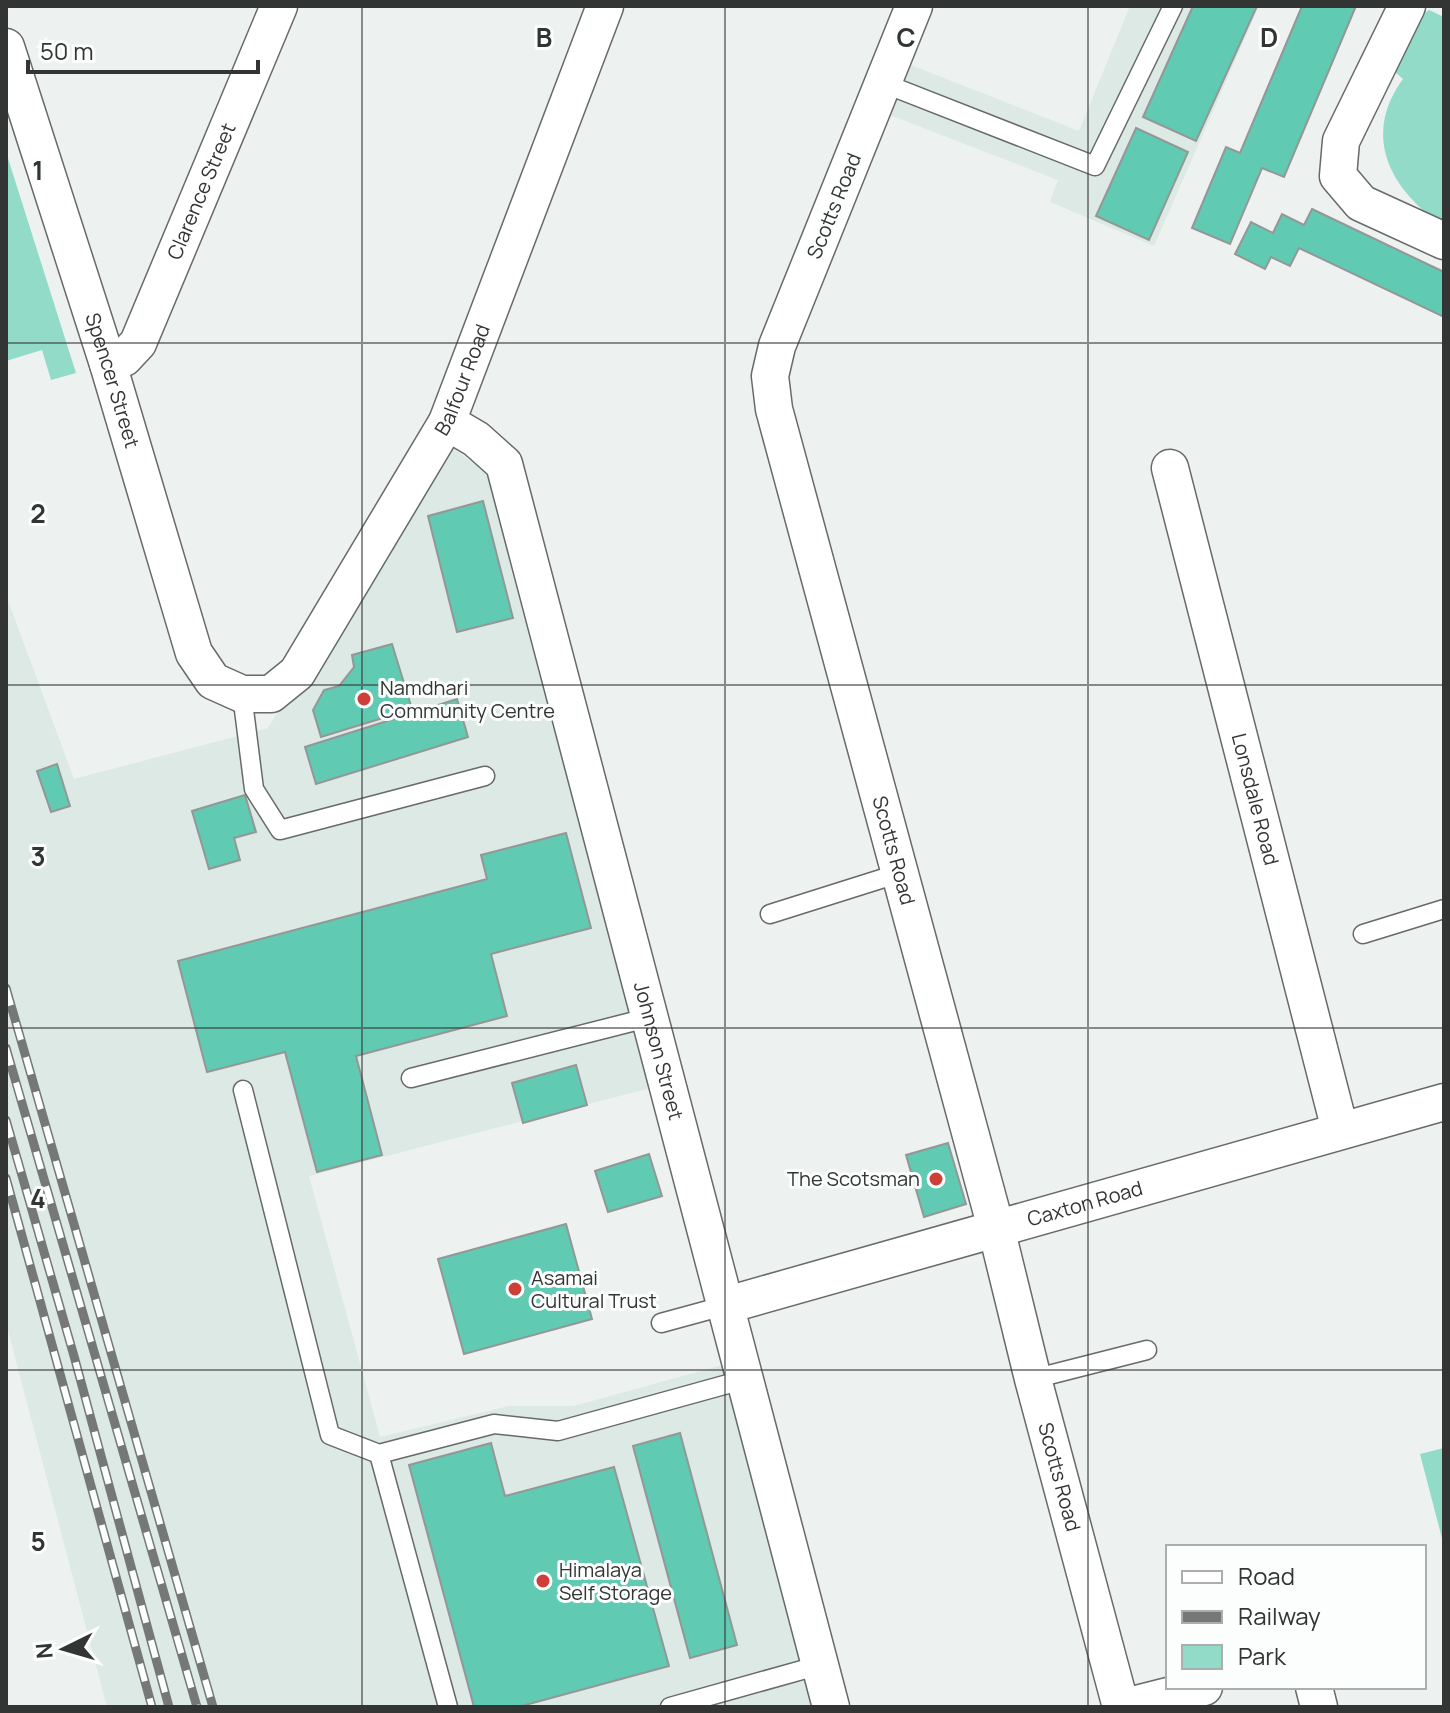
<svg xmlns="http://www.w3.org/2000/svg" width="1450" height="1713" font-family="Manrope,sans-serif">
<style>
.built{fill:#dce9e5}
.green{fill:#92dbc9}
.building{fill:#60cab3;stroke:#949796;stroke-width:2}
.lines{fill:none;stroke-linecap:round;stroke-linejoin:round}
.lane-casing{stroke:#676a69;stroke-width:21}
.street-casing{stroke:#676a69;stroke-width:39}
.lane{stroke:#fff;stroke-width:18}
.street{stroke:#fff;stroke-width:36}
.rail-casing{stroke:#757877;stroke-width:9}
.rail{stroke:#fbfefd;stroke-width:6;stroke-dasharray:18;stroke-linecap:butt}
.grid{fill:none;stroke:#333534;stroke-width:2;stroke-opacity:0.55}
.poi-dot{fill:#cd3f38;stroke:#fbfefd;stroke-width:3}
.labels{text-anchor:middle;stroke-width:6;stroke-linejoin:round;paint-order:stroke}
.street-label{font-size:20px;fill:#333534;stroke:#fbfefd}
.poi-label{font-size:20px;fill:#333534;stroke:#fbfefd;text-anchor:start}
.grid-label{font-size:26px;text-anchor:middle;font-weight:bold;fill:#333534;stroke:#fbfefd;stroke-width:6;stroke-linejoin:round;paint-order:stroke}
</style>
<rect width="100%" height="100%" fill="#edf1f0"/>
<g class="built">
<polygon points="1130,6 1259,6 1154,246 1050,202 1058,180 887,114 908,64 1079,131"/>
<polygon points="444,442 496,480 658,1086 309,1176 380,1437 509,1406 574,1406 730,1363 823,1707 107,1707 6,1323 6,595 74,779 268,728"/>
</g>
<g class="green">
<path d="M1429 10 1444 17V226C1391 191 1361 136 1403 79L1395 72C1402 50 1409 22 1429 10Z"/>
<polygon points="6,152 76,373 51,380 42,350 6,361"/>
<polygon points="1444,1448 1444,1546 1420,1454"/>
</g>
<g class="building">
<polygon points="1193,6 1257,6 1196,141 1143,117"/>
<polygon points="1302,6 1356,6 1284,177 1262,168 1230,244 1192,228 1226,147 1240,153"/>
<polygon points="1136,128 1188,152 1149,240 1096,216"/>
<polygon points="1312,209 1444,272 1444,317 1299,248 1290,266 1271,257 1265,269 1235,254 1251,222 1273,233 1282,214 1304,225"/>
<polygon points="483,501 513,618 457,632 428,516"/>
<polygon points="392,644 412,709 321,737 313,710 324,690 339,686 354,667 352,655"/>
<polygon points="457,699 468,737 316,784 305,747"/>
<polygon points="57,764 70,806 51,812 37,771"/>
<polygon points="245,795 256,832 234,838 240,860 209,869 192,811"/>
<polygon points="566,833 591,928 491,954 507,1016 356,1056 382,1155 317,1172 285,1052 207,1072 178,961 487,879 481,855"/>
<polygon points="576,1065 587,1105 523,1123 512,1083"/>
<polygon points="948,1143 966,1204 924,1217 906,1155"/>
<polygon points="649,1154 662,1196 608,1212 595,1171"/>
<polygon points="566,1224 592,1319 464,1354 438,1259"/>
<polygon points="680,1433 737,1645 690,1658 633,1446"/>
<polygon points="491,1443 505,1496 614,1467 669,1666 518,1707 474,1707 409,1465"/>
</g>
<g class="lines">
<defs>
<g id="lane">
<polyline points="883,83 1095,166 1173,6"/>
<polyline points="242,694 254,789 280,830 485,776"/>
<polyline points="770,914 900,873"/>
<polyline points="1363,934 1444,909"/>
<polyline points="411,1078 651,1017"/>
<polyline points="243,1090 330,1435 379,1454 494,1424 558,1431 746,1379"/>
<polyline points="661,1323 727,1305"/>
<polyline points="1033,1379 1147,1350"/>
<polyline points="379,1454 448,1707"/>
<polyline points="670,1707 820,1665"/>
</g>
<g id="street">
<path id="s1" d="M914 6 777 346 770 376 774 409 996 1228 1033 1379 1121 1707"/>
<polyline points="1407,6 1341,141 1338,176 1361,203 1444,241"/>
<path id="s2" d="M6 47 108 364 194 653 213 681 242 694H271L297 673 447 422 605 6"/>
<path id="s3" d="M108 364 124 358 138 343 279 6"/>
<path id="s4" d="M447 422 476 439 504 464 831 1707"/>
<path id="s5" d="M1170 468 1340 1130"/>
<path id="s6" d="M727 1305 1444 1102"/>
<polyline points="1314,1687 1319,1707"/>
<polyline points="1125,1707 1204,1687"/>
</g>
</defs>
<use href="#lane" class="lane-casing"/>
<use href="#street" class="street-casing"/>
<use href="#lane" class="lane"/>
<use href="#street" class="street"/>
<defs>
<g id="rail">
<polyline points="6,988 213,1707"/>
<polyline points="6,1048 197,1707"/>
<polyline points="6,1120 74,1356 169,1707"/>
<polyline points="6,1178 152,1707"/>
</g>
</defs>
<use href="#rail" class="rail-casing"/>
<use href="#rail" class="rail"/>
</g>
<path class="grid" d="M362 6V1707M725 6V1707M1088 6V1707M6 343H1444M6 685H1444M6 1028H1444M6 1370H1444"/>
<g class="poi-dot">
<circle cx="364" cy="699" r="8"/>
<circle cx="936" cy="1179" r="8"/>
<circle cx="515" cy="1289" r="8"/>
<circle cx="543" cy="1581" r="8"/>
</g>
<g class="labels">
<g class="street-label">
<text dy="7" stroke="none"><textPath href="#s3" startOffset="202">Clarence Street</textPath></text>
<text transform="translate(834 206) rotate(-68)" y="7">Scotts Road</text>
<text dy="7" stroke="none"><textPath href="#s2" startOffset="1100">Balfour Road</textPath></text>
<text dy="7" stroke="none"><textPath href="#s2" startOffset="350">Spencer Street</textPath></text>
<text dy="7" stroke="none"><textPath href="#s5" startOffset="342">Lonsdale Road</textPath></text>
<text dy="7" stroke="none"><textPath href="#s1" startOffset="888">Scotts Road</textPath></text>
<text dy="7" stroke="none"><textPath href="#s4" startOffset="678">Johnson Street</textPath></text>
<text dy="7" stroke="none"><textPath href="#s6" startOffset="372">Caxton Road</textPath></text>
<text dy="7" stroke="none"><textPath href="#s1" startOffset="1536">Scotts Road</textPath></text>
</g>
<g class="poi-label">
<text x="380" y="695">Namdhari<tspan x="380" dy="23">Community Centre</tspan></text>
<text x="920" y="1186" text-anchor="end">The Scotsman</text>
<text x="531" y="1285">Asamai<tspan x="531" dy="23">Cultural Trust</tspan></text>
<text x="559" y="1577">Himalaya<tspan x="559" dy="23">Self Storage</tspan></text>
</g>
</g>
<g class="grid-label">
<text x="544" y="47">B</text>
<text x="906" y="47">C</text>
<text x="1269" y="47">D</text>
<text x="38" y="180">1</text>
<text x="38" y="523">2</text>
<text x="38" y="866">3</text>
<text x="38" y="1208">4</text>
<text x="38" y="1551">5</text>
</g>
<rect width="1450" height="1713" fill="none" stroke="#333534" stroke-width="16"/>
<rect x="1166" y="1545" width="260" height="144" fill="#fbfefd" stroke="#abaead" stroke-width="2"/>
<rect x="1182" y="1571" width="40" height="12" fill="#ffffff" stroke="#abaead" stroke-width="2"/>
<text x="1238" y="1585" font-size="24" fill="#333534">Road</text>
<rect x="1182" y="1611" width="40" height="12" fill="#757877" stroke="#abaead" stroke-width="2"/>
<text x="1238" y="1625" font-size="24" fill="#333534">Railway</text>
<rect x="1182" y="1645" width="40" height="24" fill="#92dbc9" stroke="#abaead" stroke-width="2"/>
<text x="1238" y="1665" font-size="24" fill="#333534">Park</text>
<g transform="translate(64 1649) rotate(265)" stroke="#fbfefd" stroke-width="6" paint-order="stroke">
<path d="M0-6L14 30L0 20L-14 30Z" fill="#333534"/>
<text y="-12" font-size="22" font-weight="bold" text-anchor="middle" fill="#333534">N</text>
</g>
<path d="M28 60v12h230v-12" fill="none" stroke="#333534" stroke-width="4"/>
<text x="40" y="60" font-size="24" fill="#333534" stroke="#fbfefd" stroke-width="6" paint-order="stroke">50 m</text>
</svg>
